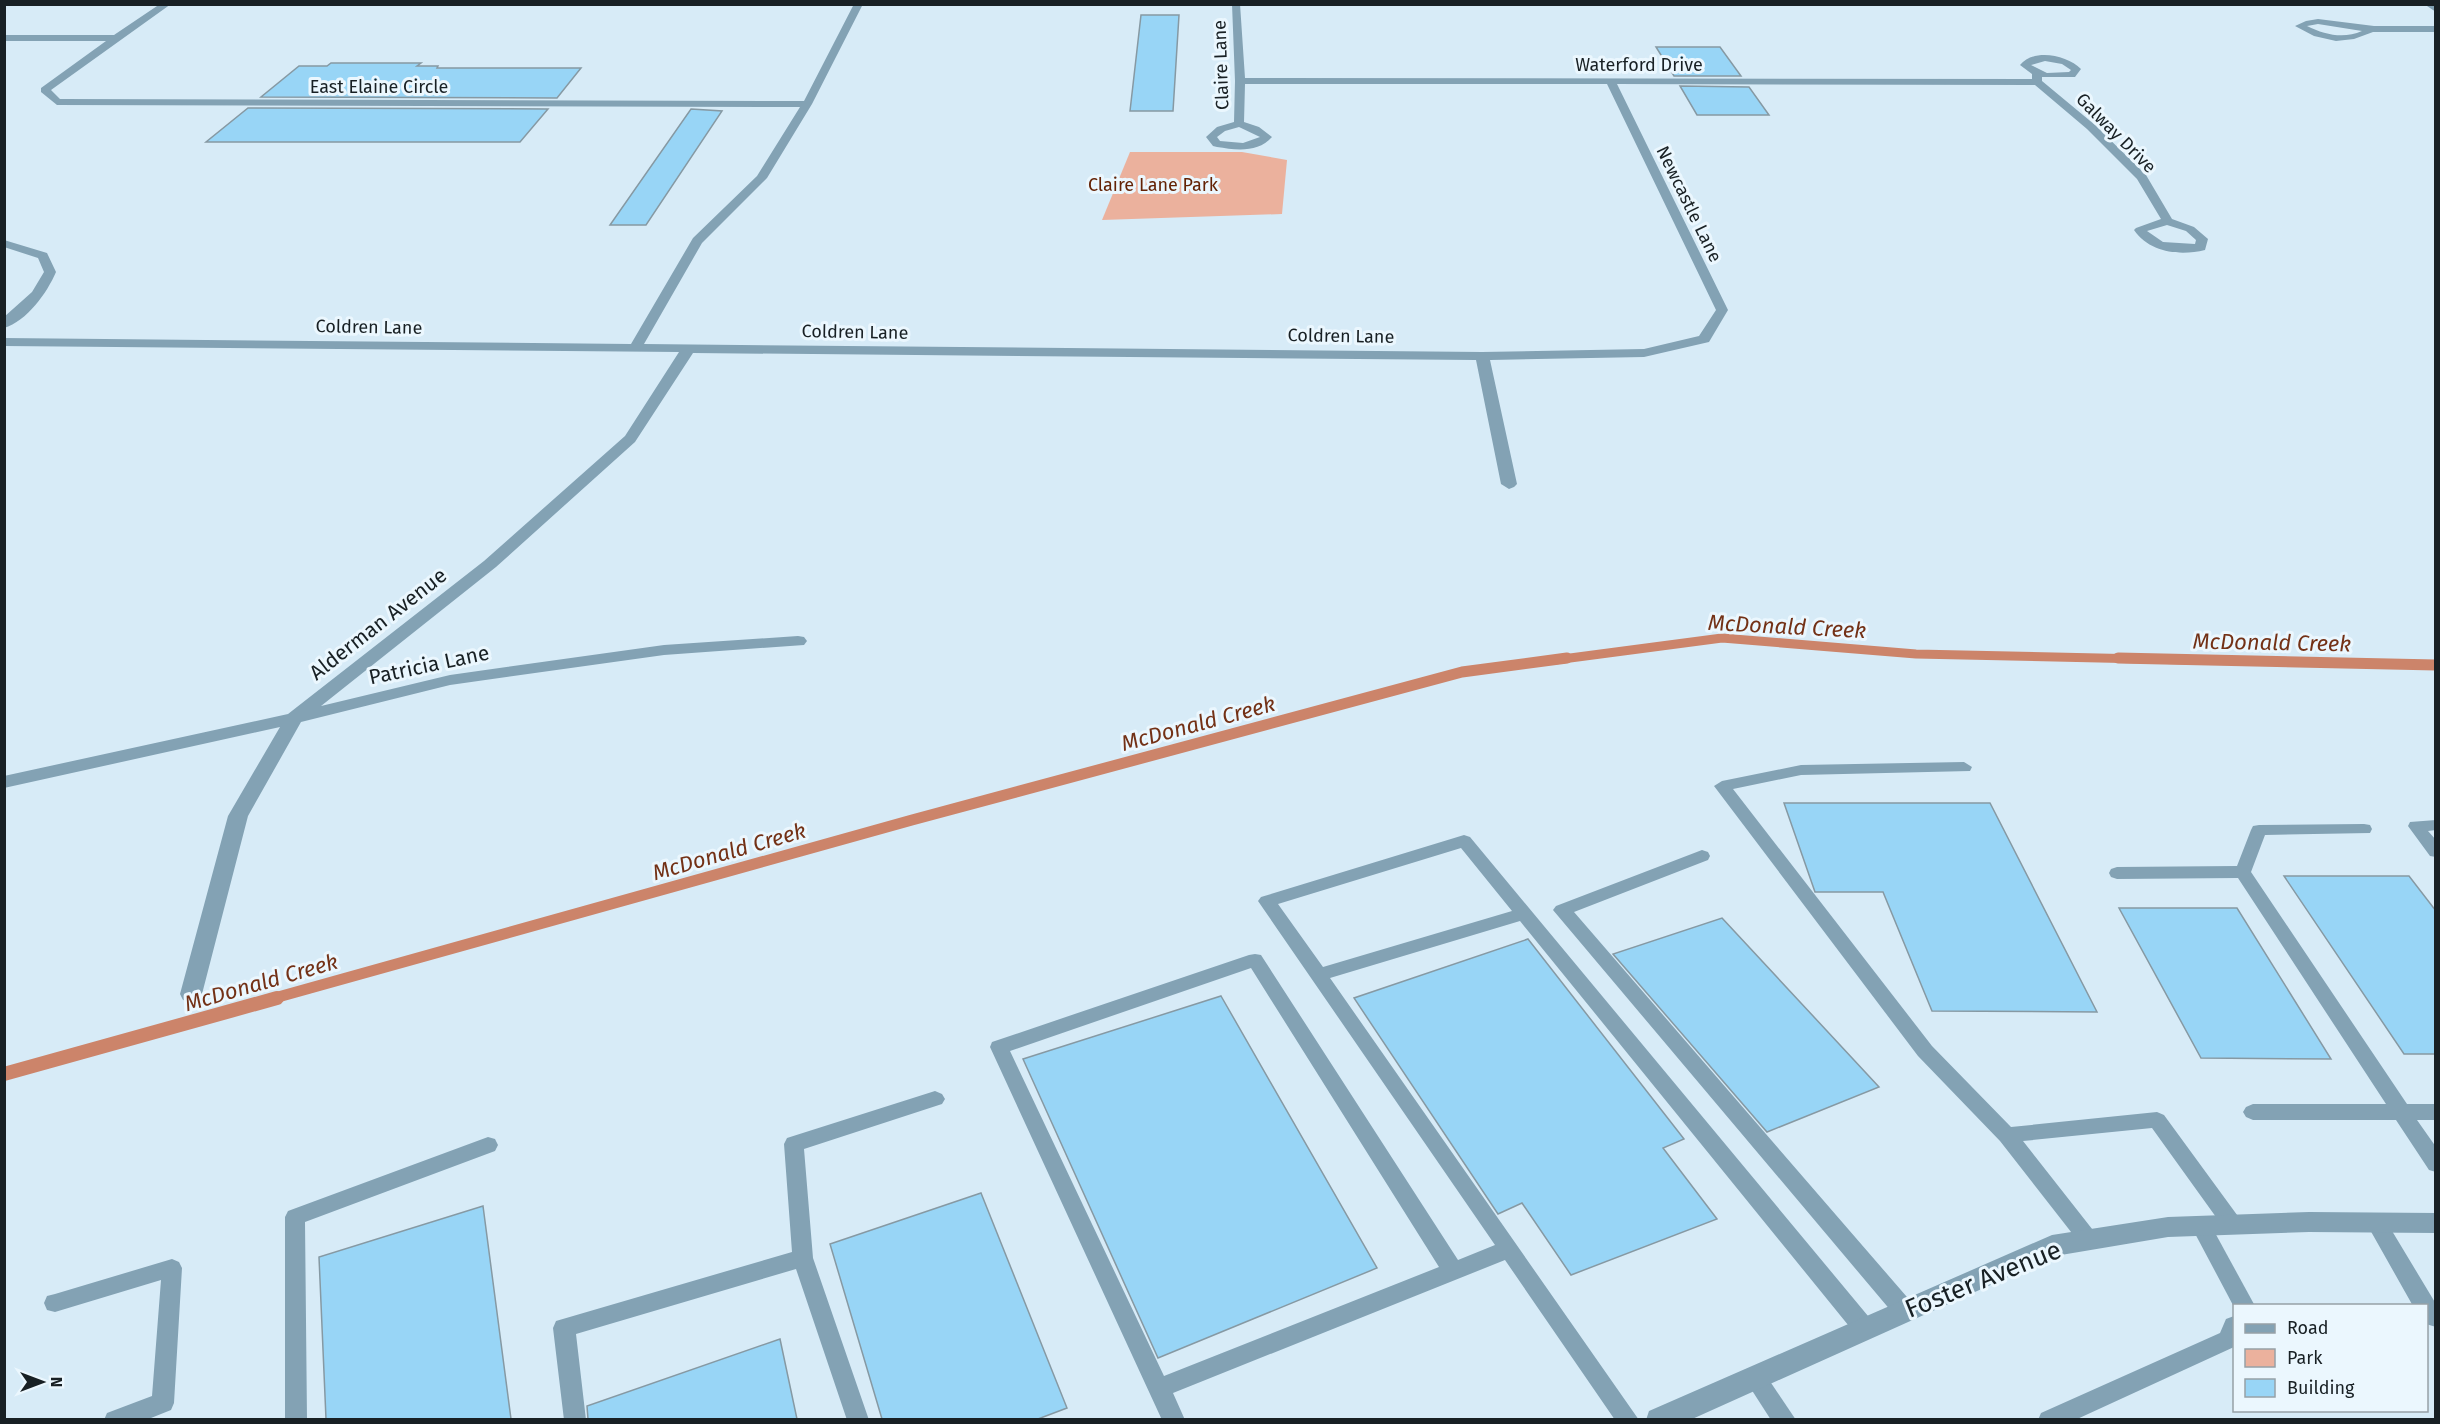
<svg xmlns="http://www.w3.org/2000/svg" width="2440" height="1424" font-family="'Fira Sans',sans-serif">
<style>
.green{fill:#ebb19d}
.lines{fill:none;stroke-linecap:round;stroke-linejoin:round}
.stream-far2{stroke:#cc846a;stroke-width:9}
.stream-far1{stroke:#cc846a;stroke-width:11}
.stream{stroke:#cc846a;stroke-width:14}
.building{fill:#98d5f6;stroke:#8699a3;stroke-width:1.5}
.lane{fill:#83a2b4;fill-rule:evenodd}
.street{fill:#83a2b4;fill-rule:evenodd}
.labels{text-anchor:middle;stroke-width:6;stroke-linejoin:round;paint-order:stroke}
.far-street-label{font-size:18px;fill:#182024;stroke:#ebf7fe}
.far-park-label{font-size:18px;fill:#632205;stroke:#ebf7fe}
.street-label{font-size:21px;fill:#182024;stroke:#ebf7fe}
.water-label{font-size:22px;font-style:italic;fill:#733116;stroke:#ebf7fe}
.near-street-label{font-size:26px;fill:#182024;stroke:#ebf7fe}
</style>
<rect width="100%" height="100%" fill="#d7ebf7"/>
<polygon class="green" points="1130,152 1242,152 1287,160 1282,214 1102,220"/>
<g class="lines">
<polyline class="stream-far2" points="1555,660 1722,638 1916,654 2189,660"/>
<g class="stream-far1">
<polyline points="2118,658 2436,665"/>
<polyline points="271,999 912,820 1462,672 1567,658"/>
</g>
<polyline class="stream" points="4,1074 277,998"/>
</g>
<g class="building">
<polygon points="1141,15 1179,15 1173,111 1130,111"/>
<polygon points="1656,47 1720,47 1741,76 1674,76"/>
<polygon points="331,63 421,63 417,66 438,66 437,68 581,68 557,98 261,97 299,66 327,66"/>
<polygon points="1680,86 1749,87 1769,115 1697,115"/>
<polygon points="248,108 548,109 520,142 206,142"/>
<polygon points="691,109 722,111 646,225 610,225"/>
<polygon points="1784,803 1990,803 2097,1012 1932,1011 1883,892 1815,892"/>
<polygon points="2284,876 2409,876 2436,911 2436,1054 2404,1054"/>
<polygon points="2119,908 2237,908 2331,1059 2201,1058"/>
<polygon points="1722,918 1879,1087 1767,1132 1613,954"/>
<polygon points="1528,939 1684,1139 1663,1148 1717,1219 1571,1275 1522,1203 1498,1214 1354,998"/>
<polygon points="1221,996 1377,1268 1158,1358 1023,1059"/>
<polygon points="981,1193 1067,1408 1038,1419 882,1419 830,1244"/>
<polygon points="483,1206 511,1419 326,1419 319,1257"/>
<polygon points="780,1339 797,1419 588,1419 587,1406"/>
</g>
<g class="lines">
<g class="lane">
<polygon points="1964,762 1972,767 1970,771 1801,775 1733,789 1932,1046 2011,1127 2157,1112 2164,1115 2240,1219 2243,1225 2240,1231 2233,1234 2226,1231 2152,1128 2023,1141 2096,1234 2099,1240 2096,1246 2089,1249 2082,1246 2000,1141 1918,1056 1714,786 1722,781 1801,765"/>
<polygon points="2436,820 2436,830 2428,831 2436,840 2436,857 2430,856 2408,826 2410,822"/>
<polygon points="2364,824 2370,825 2372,829 2370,833 2265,835 2251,872 2407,1104 2436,1104 2436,1120 2417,1120 2436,1147 2436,1172 2429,1170 2396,1120 2253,1120 2246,1117 2243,1112 2246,1107 2253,1104 2386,1104 2238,878 2117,879 2111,877 2109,873 2111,869 2117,867 2237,866 2251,830 2253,826 2259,825"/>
<path d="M1464 835 1470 837 1873 1322 1876 1329 1873 1336 1865 1339 1857 1336 1520 921 1330 978 1639 1420H1615L1505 1260 1173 1393 1185 1420H1162L990 1047 992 1042 1249 955 1255 954 1261 955 1458 1260 1495 1245 1258 901 1261 897ZM1461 848 1512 911 1323 967 1278 904ZM1251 968 1439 1267 1164 1376 1010 1051Z"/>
<polygon points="1702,850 1708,852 1710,856 1708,860 1574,912 1913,1304 1916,1311 1913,1318 1905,1320 1897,1318 1553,910 1556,906"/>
<polygon points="935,1091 942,1094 945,1099 942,1104 804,1149 813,1258 869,1420 847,1420 796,1269 576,1334 586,1420 564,1420 553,1328 556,1321 792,1252 784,1144 787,1138"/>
<polygon points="488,1137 495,1139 498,1145 495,1151 305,1222 307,1420 285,1420 285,1217 288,1211"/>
<polygon points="2376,1213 2383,1216 2436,1304 2436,1327 2426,1324 2426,1306 2413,1306 2369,1228 2366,1222 2369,1216"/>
<polygon points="2201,1217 2208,1220 2255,1306 2234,1307 2191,1226 2194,1220"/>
<polygon points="172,1259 179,1262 182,1268 174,1403 171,1410 146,1420 104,1420 107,1413 152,1396 161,1280 55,1312 47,1310 44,1303 47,1296 55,1294"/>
<polygon points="2234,1316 2234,1347 2075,1420 2038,1420 2041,1413 2220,1333 2226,1319"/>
<polygon points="1755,1368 1763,1371 1796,1420 1771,1420 1744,1378 1747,1371"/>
</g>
<g class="street">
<path d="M160 4H171L51 90 60 99 804 101 854 4H863L812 104 767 178 702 243 644 344 1482 352 1644 349 1699 336 1716 310 1607 84H1245L1244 122 1259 127 1272 137C1258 153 1236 150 1217 147L1213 146 1206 137 1217 127 1234 122 1235 81 1232 4H1240L1245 78 2032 79V74L2020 65C2034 48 2067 55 2081 69L2075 77H2042V81L2095 125 2146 175 2172 219 2194 227 2208 239 2205 250C2180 256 2150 253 2134 230L2136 228 2161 219 2137 179 2087 129 2035 85 1617 84 1728 310 1709 342 1644 357 1490 360 1517 484 1514 487 1509 489 1501 484 1476 360 693 353 635 442 496 567 321 706 450 675 664 645 798 636 804 637 807 641 804 645 664 655 450 685 301 722 248 816 202 994 199 1000 191 1002 183 1000 180 994 228 816 280 727 4 788V776L288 714 484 561 625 436 679 352 4 346V338L631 344 693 238 757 176 800 107 57 105 41 92V88L106 41H4V35H114ZM2045 61 2062 64 2071 70 2069 72 2047 73 2031 65ZM1239 127 1260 137 1243 143 1220 141 1217 137 1225 131ZM2167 225 2186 231 2196 240 2195 244 2163 242 2147 231Z"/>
<polygon points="2424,4 2435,4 2436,12"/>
<path d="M2318 19 2374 26H2436V32H2373L2354 39 2336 41 2314 36 2295 26 2306 21ZM2318 24 2362 31C2344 39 2325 35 2307 26Z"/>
<path d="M4 240 47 253 56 272C47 293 27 321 4 328V317L32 292 44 272 38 258 4 247Z"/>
<polygon points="2309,1212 2436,1213 2436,1233 2309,1232 2168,1237 2055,1256 1690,1420 1646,1420 1649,1411 2052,1235 2168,1217"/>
</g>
</g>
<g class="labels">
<g class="far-street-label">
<text transform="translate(1221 65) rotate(-92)" y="6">Claire Lane</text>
<text x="1639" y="71">Waterford Drive</text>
<text x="379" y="93">East Elaine Circle</text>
<text transform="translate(2116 133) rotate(45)" y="6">Galway Drive</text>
<text transform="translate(1689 204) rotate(64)" y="6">Newcastle Lane</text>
<text transform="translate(369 327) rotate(1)" y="6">Coldren Lane</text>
<text transform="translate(855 332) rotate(1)" y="6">Coldren Lane</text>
<text transform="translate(1341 336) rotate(1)" y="6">Coldren Lane</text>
</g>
<g class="far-park-label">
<text x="1153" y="191">Claire Lane Park</text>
</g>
<g class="street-label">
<text transform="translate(378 624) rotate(-38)" y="7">Alderman Avenue</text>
<text transform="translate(429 665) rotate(-12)" y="7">Patricia Lane</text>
</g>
<g class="water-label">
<text transform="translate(1787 626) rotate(3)" y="8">McDonald Creek</text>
<text transform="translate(2272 642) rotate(1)" y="8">McDonald Creek</text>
<text transform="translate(1198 723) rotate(-15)" y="8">McDonald Creek</text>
<text transform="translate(729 851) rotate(-16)" y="8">McDonald Creek</text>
<text transform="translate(261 982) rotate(-16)" y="8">McDonald Creek</text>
</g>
<g class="near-street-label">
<text transform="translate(1983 1279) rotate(-22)" y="9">Foster Avenue</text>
</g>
</g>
<rect width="2440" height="1424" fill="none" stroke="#182024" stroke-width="12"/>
<rect x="2233" y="1304" width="195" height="108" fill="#ebf7fe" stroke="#97a1a7" stroke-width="1.5"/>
<rect x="2245" y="1324" width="30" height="9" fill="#83a2b4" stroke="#97a1a7" stroke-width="1.5"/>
<text x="2287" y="1334" font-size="18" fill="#182024">Road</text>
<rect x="2245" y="1349" width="30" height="18" fill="#ebb19d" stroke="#97a1a7" stroke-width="1.5"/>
<text x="2287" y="1364" font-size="18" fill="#182024">Park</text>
<rect x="2245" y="1379" width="30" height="18" fill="#98d5f6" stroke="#97a1a7" stroke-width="1.5"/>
<text x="2287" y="1394" font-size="18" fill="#182024">Building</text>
<g transform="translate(42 1382) rotate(90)" stroke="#ebf7fe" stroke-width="4.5" paint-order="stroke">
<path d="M0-4.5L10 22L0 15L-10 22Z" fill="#182024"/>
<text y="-9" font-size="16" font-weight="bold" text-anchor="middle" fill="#182024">N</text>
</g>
</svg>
